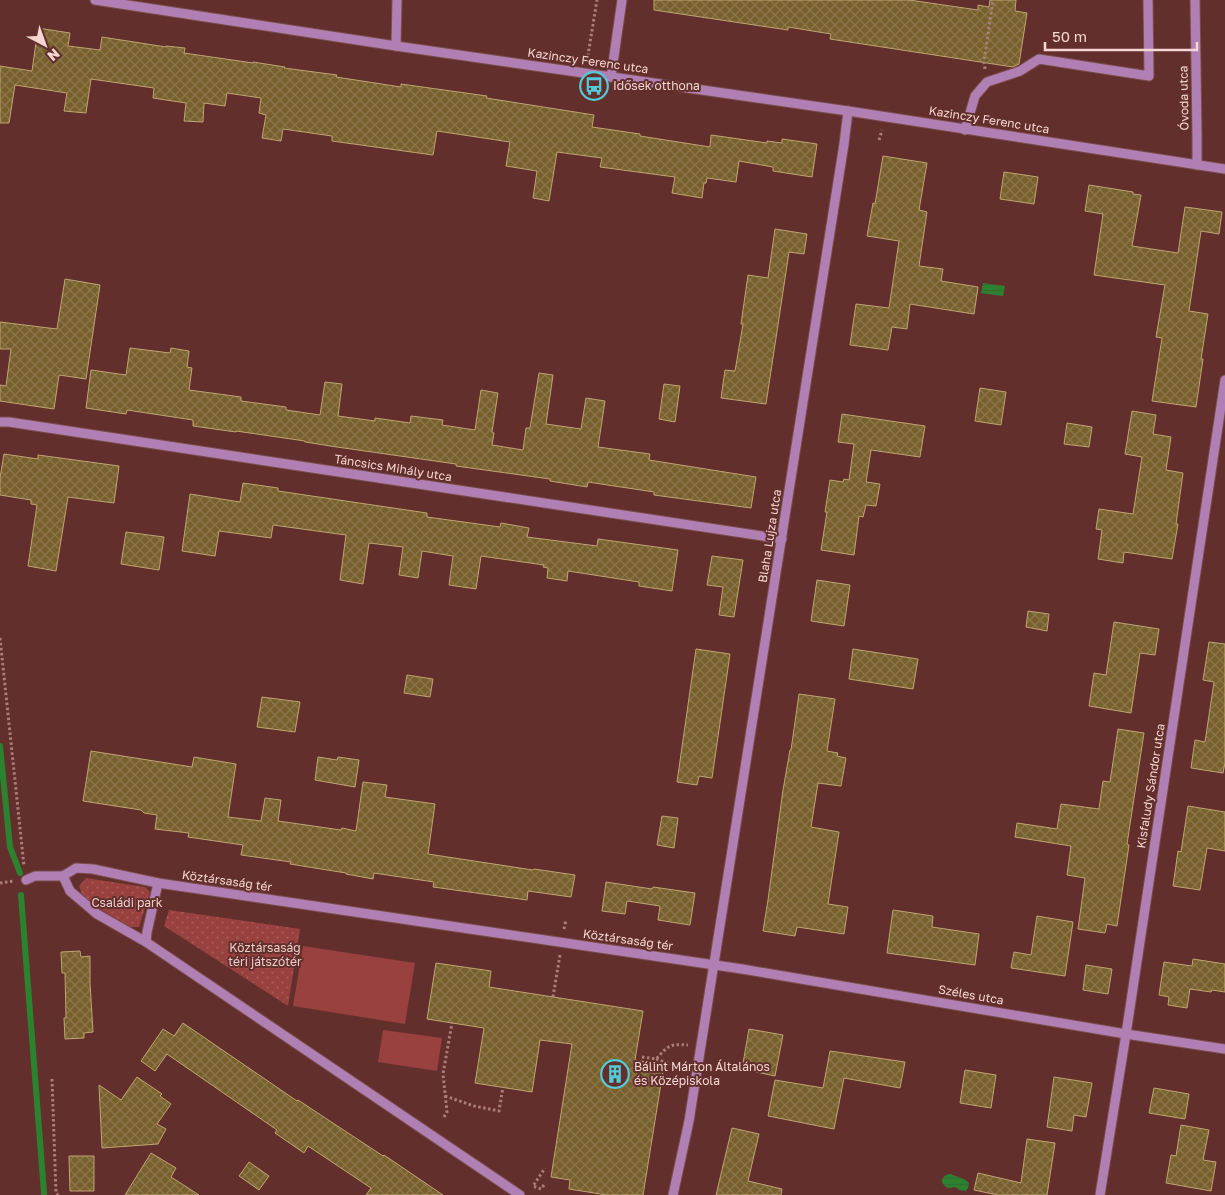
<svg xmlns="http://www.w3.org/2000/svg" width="1225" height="1195" font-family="'Golos Text',sans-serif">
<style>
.park{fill:url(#park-dots)}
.garden{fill:#98413f}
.water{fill:url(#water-rules)}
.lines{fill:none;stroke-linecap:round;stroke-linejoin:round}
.stream{stroke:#2b832f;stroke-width:6}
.building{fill:url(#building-cross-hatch);stroke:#bfa571}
.minor-casing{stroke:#7d4d4b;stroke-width:11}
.path{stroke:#a97e7b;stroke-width:3;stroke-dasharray:2.5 2.5;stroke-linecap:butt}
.minor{stroke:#b080b4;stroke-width:9}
.labels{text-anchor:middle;stroke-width:4;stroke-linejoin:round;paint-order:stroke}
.street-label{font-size:12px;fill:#f6d5d2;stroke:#632f2d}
.poi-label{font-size:12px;fill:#f6d5d2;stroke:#632f2d;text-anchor:start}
.park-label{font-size:12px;fill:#eccdca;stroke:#632f2d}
</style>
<defs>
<pattern id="park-dots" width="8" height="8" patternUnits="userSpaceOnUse" patternTransform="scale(1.25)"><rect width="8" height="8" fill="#98413f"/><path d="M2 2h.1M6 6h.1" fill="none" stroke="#a75c5a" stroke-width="1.8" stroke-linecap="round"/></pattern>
<pattern id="water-rules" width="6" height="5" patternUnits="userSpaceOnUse" patternTransform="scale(1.25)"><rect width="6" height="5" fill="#2b832f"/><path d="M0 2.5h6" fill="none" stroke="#376835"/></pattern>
<pattern id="building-cross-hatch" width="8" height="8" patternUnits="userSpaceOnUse" patternTransform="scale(1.25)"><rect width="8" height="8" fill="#78602d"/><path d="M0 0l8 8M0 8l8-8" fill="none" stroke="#8c764b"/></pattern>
</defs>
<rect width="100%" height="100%" fill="#632f2d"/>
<g class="park">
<polygon points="86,878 145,887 150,892 139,927 130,927 95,906 83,896 79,886"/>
<polygon points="169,910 300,929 288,1006 164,926"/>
</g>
<g class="garden">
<polygon points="303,946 415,963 405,1024 293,1006"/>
<polygon points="383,1030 442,1038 437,1071 378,1062"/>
</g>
<g class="water">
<polygon points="983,283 1005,286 1003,296 981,293"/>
<path d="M950 1174 964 1179 969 1183 968 1188 966 1191H962L955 1187C950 1188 947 1189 943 1184 940 1179 944 1175 950 1174Z"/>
</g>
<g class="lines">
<g class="stream">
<polyline points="0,746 10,847 20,873"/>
<polyline points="21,895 44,1193"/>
</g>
</g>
<g class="building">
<polygon points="654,0 909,0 978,10 978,5 989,7 990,0 1016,0 1015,11 1027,13 1019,64 1013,67 830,39 831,34 788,27 788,30 654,10"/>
<polygon points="38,28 70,33 68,46 100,50 102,37 166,47 166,46 185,48 184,53 253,63 253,62 285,67 284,68 337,75 336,77 401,87 401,84 487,96 486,98 594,115 592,127 640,134 640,136 710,147 711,135 767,143 767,141 782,143 782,139 817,144 812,177 773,171 773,167 739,161 736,182 707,178 706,183 704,183 702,198 672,193 675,177 600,167 602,158 557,152 549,201 533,198 537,171 506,166 510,142 437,131 433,155 332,141 332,136 283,129 281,141 262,138 266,115 259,113 261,98 227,93 225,106 204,103 203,122 184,121 186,103 153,98 154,88 91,79 86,113 64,111 67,93 15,85 9,123 0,123 0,66 32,71"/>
<polygon points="883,156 927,163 919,210 927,212 919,266 943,269 941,281 978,287 974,314 910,304 907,329 892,327 888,350 850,345 856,304 889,308 899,241 867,236 873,203 875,204"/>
<polygon points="1004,172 1038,177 1034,204 1000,199"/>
<polygon points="1089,185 1133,192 1133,194 1141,195 1132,246 1178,253 1185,207 1222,212 1219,234 1201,231 1189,311 1208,314 1201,359 1203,359 1196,407 1152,401 1162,338 1156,337 1165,285 1094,275 1103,214 1085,211"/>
<polygon points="775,229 807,234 804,254 789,252 766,404 721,398 725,370 735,371 743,324 741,324 748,275 768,278"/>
<polygon points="65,279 100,285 86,379 59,375 54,409 0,401 0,385 6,386 11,349 0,349 0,322 57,329"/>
<polygon points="130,348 170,353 171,348 189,351 187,367 192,368 189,390 241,397 241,401 286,407 286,410 320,415 325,382 342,384 338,416 375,421 375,418 410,423 411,416 443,420 442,425 475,430 481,390 498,393 492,432 494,433 492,445 523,450 526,428 530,428 539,373 553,375 546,424 581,429 586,398 605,401 598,447 650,454 649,460 756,477 751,508 654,495 654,492 588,482 587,487 550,481 550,479 456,466 456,464 337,447 305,442 305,441 236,431 236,432 193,426 193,420 127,410 126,414 86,408 91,370 126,375"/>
<polygon points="664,384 680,386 675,422 659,419"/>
<polygon points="980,388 1006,392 1001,425 975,421"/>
<polygon points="1132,411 1156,415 1153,434 1171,437 1166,470 1183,473 1176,524 1178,524 1172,559 1124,552 1123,563 1098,559 1102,530 1096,529 1099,509 1133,514 1142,457 1125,454"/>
<polygon points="842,414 925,426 920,457 871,450 866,482 880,484 876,506 866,505 863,517 859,516 854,555 821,550 827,512 825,512 830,480 843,482 844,479 849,480 854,444 838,442"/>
<polygon points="1067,423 1092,427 1089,447 1064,444"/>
<polygon points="4,454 38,459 38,455 119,466 114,503 68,497 56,571 28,566 37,505 31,504 31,500 0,495 0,478"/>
<polygon points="243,483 278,488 278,491 427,513 427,517 500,527 501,523 529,528 527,537 597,546 598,539 678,550 672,591 639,586 639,582 568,571 567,581 547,578 548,568 543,567 544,565 481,556 476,589 449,585 453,556 422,551 418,578 399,575 403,547 369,543 363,584 340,580 346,535 273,525 271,538 219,531 215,556 182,551 190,494 240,502"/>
<polygon points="126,532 164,537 159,570 121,564"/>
<polygon points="712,556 743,560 734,617 719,615 723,587 707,585"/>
<polygon points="817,580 850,585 844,626 811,621"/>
<polygon points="1028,611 1049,614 1047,631 1026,627"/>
<polygon points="1114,622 1159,629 1155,655 1140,653 1131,713 1089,706 1094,673 1106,675"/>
<polygon points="1209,642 1225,644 1225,763 1223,773 1191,768 1195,740 1205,742 1214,682 1203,680"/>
<polygon points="696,649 730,654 712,778 699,776 697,785 677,782"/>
<polygon points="853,649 918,659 913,689 849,679"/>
<polygon points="407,675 433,679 430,697 404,693"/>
<polygon points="799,694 835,699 827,751 838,753 837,756 846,758 841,786 818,783 811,827 839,832 828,904 848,907 844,934 797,927 795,936 763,931 768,900 783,790 790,750 791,750"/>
<polygon points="262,697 300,702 295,732 257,727"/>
<polygon points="1118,729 1144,733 1127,844 1129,845 1117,926 1107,924 1105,933 1078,929 1085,878 1067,875 1071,846 1015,837 1017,823 1057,829 1061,804 1099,809 1103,781 1110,782"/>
<polygon points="91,751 192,767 194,757 236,764 228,817 261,821 265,798 281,800 278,821 341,830 342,828 356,831 363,782 387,785 385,797 435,804 428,854 533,870 534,869 575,875 571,897 528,891 527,900 433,887 434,882 374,873 373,879 346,874 346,873 290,864 291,862 241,855 243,845 188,837 189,833 155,829 157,815 144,813 141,810 83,801"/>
<polygon points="318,757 337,760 338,757 359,760 355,787 315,780"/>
<polygon points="1188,806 1225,812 1225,851 1207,848 1200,890 1173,886 1178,851 1181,852"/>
<polygon points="662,816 678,818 674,848 657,845"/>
<polygon points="606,882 652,889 653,887 695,893 690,925 658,920 660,906 627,901 625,914 602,911"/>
<polygon points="893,910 933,916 932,927 979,934 975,965 887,953"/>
<polygon points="1037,916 1073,922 1065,976 1011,968 1014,952 1031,955"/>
<polygon points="80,951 81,957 90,956 90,983 93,1032 84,1033 84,1038 65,1039 64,1018 66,1018 65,973 62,973 61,952"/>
<polygon points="1193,959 1225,964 1225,992 1212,990 1211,992 1190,989 1187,1008 1168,1005 1169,997 1159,995 1164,962 1192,966"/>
<polygon points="436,963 491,971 489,987 643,1011 635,1060 664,1065 643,1195 607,1195 569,1189 570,1180 551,1177 572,1044 540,1040 532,1092 475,1083 484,1028 427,1019"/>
<polygon points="1086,965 1112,969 1108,994 1083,990"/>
<polygon points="183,1023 297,1101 298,1100 383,1156 384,1155 443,1195 366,1195 371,1188 308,1146 304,1153 275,1133 277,1130 167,1054 155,1071 141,1061 163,1029 174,1036"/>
<polygon points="749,1029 783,1035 775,1076 742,1069"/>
<polygon points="830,1051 905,1062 900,1088 844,1078 834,1129 768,1116 775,1080 823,1088"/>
<polygon points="965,1070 996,1075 991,1108 960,1103"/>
<polygon points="137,1077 162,1094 160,1096 171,1104 157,1124 166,1129 158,1144 102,1148 99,1085 121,1100"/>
<polygon points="1054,1077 1092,1083 1086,1117 1074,1115 1072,1131 1047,1127"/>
<polygon points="1154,1088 1189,1094 1185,1119 1149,1113"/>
<polygon points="1181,1125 1209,1130 1203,1160 1216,1162 1211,1191 1166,1183 1171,1155 1176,1156"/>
<polygon points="732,1128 759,1134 748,1181 782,1189 781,1195 716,1195"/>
<polygon points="1027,1139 1055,1143 1047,1195 998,1195 974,1190 978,1173 1021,1183"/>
<polygon points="151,1153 176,1168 171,1177 199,1195 125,1195"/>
<polygon points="69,1156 94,1156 94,1191 70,1191"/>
<polygon points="249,1162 269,1176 259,1190 239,1176"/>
</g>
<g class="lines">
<defs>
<g id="minor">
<polyline points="95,0 396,46 848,111 1225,169"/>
<polyline points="1195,0 1197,135 1197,165"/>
<polyline points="396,46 397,0"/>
<polyline points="611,77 622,0"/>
<polyline points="965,130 975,96 987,82 1020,71 1039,59 1149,76 1148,0"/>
<polyline points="0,422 9,422 782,539"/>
<polyline points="63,876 76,868 93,869 158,883 742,969 1126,1034 1225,1049"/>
<polyline points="63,876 70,891 97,914 146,942 520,1195"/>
<polyline points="26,880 35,876 63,876"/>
<polyline points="146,942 147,932 158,883"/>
<polyline points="673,1195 689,1121 844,144 848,111"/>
<polyline points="1100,1195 1126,1034 1225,380"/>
</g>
</defs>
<use href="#minor" class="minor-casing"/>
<g class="path">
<polyline points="587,61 597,0"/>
<polyline points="985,69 984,62 993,0"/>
<polyline points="879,140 882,130"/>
<polyline points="0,638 24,866"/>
<polyline points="0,883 14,881"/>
<polyline points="564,929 566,920"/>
<polyline points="553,997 560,955"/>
<path d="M642 1057 656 1059C669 1045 669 1044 688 1045"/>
<polyline points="656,1059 683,1068"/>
<polyline points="52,1079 56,1193 58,1195"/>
<polyline points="445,1096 474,1106 499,1111 503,1087"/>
<polyline points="444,1117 447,1112 443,1074 452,1023"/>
<polyline points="544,1185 541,1189 533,1186 545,1168"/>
</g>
<use href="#minor" class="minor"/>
</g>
<defs>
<symbol id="bus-ring" viewBox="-11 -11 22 22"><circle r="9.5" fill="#632f2d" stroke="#52cbd7" stroke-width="1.5"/><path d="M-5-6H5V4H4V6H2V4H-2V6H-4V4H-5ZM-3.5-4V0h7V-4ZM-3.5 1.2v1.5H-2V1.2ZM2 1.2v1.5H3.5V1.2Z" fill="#52cbd7"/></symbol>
<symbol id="building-ring" viewBox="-11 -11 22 22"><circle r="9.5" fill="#632f2d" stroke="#52cbd7" stroke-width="1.5"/><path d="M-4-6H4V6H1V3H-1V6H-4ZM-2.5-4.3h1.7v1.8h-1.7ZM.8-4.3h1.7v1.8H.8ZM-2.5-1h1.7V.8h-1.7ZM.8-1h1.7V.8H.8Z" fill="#52cbd7"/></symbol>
</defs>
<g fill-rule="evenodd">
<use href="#bus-ring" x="578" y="70" width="32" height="32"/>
<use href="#building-ring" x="599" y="1058" width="32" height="32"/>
</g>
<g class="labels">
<g class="street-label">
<text transform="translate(588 61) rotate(8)" y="4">Kazinczy Ferenc utca</text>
<text transform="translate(1184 98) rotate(-91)" y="4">Óvoda utca</text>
<text transform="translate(989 120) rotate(9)" y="4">Kazinczy Ferenc utca</text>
<text transform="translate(393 468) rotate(9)" y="4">Táncsics Mihály utca</text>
<text transform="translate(770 536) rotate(-81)" y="4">Blaha Lujza utca</text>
<text transform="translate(1151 786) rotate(-81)" y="4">Kisfaludy Sándor utca</text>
<text transform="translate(227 881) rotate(8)" y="4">Köztársaság tér</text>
<text transform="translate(628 940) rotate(8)" y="4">Köztársaság tér</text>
<text transform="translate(971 995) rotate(10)" y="4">Széles utca</text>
</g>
<g class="poi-label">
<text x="613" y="90">Idősek otthona</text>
<text x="634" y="1071">Bálint Márton Általános<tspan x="634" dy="14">és Középiskola</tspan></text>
</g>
<g class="park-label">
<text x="127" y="907">Családi park</text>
<text x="265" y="952">Köztársaság<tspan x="265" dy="14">téri játszótér</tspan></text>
</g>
</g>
<g transform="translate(45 45) rotate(139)" stroke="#632f2d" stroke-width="4" paint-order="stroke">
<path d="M0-4L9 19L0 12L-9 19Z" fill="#f6d5d2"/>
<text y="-8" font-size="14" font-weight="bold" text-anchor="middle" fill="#f6d5d2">N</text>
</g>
<path d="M1045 42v8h152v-8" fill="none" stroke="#f6d5d2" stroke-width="2.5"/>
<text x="1052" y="42" font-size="15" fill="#f6d5d2" stroke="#632f2d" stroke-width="4" paint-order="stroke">50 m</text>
</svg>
